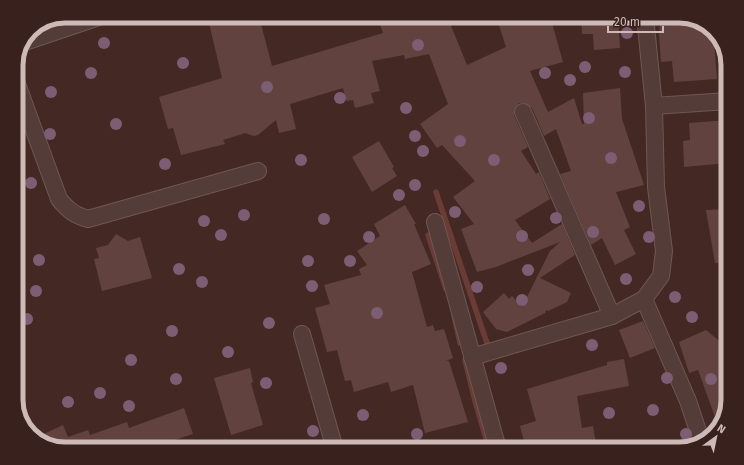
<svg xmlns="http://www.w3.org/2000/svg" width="744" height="465" font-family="'Fira Sans',sans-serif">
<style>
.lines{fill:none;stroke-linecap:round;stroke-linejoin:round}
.stream{stroke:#6b3c35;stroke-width:5.5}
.building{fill:#62423e}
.minor-casing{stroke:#6e5854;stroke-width:18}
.minor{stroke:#543c39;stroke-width:16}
.tree{fill:#7c5d73}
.rim{fill:none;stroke:#cdbab6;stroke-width:5}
</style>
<rect width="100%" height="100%" fill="#442824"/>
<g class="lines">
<g class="stream">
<polyline points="436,192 488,346"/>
<polyline points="428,235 446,289"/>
<polyline points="454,316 460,343"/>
<polyline points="465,360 475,401 489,449"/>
</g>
</g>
<g class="building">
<polygon points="229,16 259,16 272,66 383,33 377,16 447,16 467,65 506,47 496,16 550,16 563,62 530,71 548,112 574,98 582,124 584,124 583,93 620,88 622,119 644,185 616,192 630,227 624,230 636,254 615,265 602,238 591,245 560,174 571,171 556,129 544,136 532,108 524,103 519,103 514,111 514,115 528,147 521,151 536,174 539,172 550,199 515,220 532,243 562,224 575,255 540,278 571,293 567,302 548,311 546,310 545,313 507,332 496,329 483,312 504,293 509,299 512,296 522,307 550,251 560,242 496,267 477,272 461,229 474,224 453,197 475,181 442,145 437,148 420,124 448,104 429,54 405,59 404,55 372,61 380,91 371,93 374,103 355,108 353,100 346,101 343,88 290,104 296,129 279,133 276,120 258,135 254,136 245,133 223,140 225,144 181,155 173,128 168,129 159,97 222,78 209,23 220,22 219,19"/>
<polygon points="581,16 618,16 620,48 594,50 593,34 582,34"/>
<polygon points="672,16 679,16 706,24 722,41 714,42 717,79 674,82 672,61 661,62 659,34 660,24 673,24"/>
<polygon points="728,120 728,163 684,167 683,141 690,140 689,123"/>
<polygon points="379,141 394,167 392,168 397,176 372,192 352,157"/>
<polygon points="405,205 416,224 414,224 431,264 412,272 427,327 433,325 435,331 444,329 453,358 446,361 449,361 468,422 425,433 413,385 391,392 388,382 354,392 351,380 345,381 337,350 327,352 315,308 330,304 324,285 361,275 359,269 367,265 357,251 380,236 374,224"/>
<polygon points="728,209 728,262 715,263 706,210"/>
<polygon points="116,234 128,241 140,237 152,278 102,291 94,259 99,258 96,248 108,245"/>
<polygon points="643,321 655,348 630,358 619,330"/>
<polygon points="706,330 728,348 728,400 719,428 698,370 689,373 679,342"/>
<polygon points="624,359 629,386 577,396 582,428 593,426 597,449 526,449 520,426 536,421 527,389 607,365 607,362"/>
<polygon points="250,368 253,382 251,383 263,425 231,435 214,378"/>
<polygon points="184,408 193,434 147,449 65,449 38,441 35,438 63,425 68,437 88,430 90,435 127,422 129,428"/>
</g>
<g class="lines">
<defs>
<g id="minor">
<polyline points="25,42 102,16"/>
<path d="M16 81 59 199C68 210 74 215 88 219L258 171"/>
<polyline points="654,106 728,101"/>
<polyline points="523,112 612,316"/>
<polyline points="435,222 498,449"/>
<polyline points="644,299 688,401 702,443"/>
<polyline points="302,334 335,449"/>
<polyline points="472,357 612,316 644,299 661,276 664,251 656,187 654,106 645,16"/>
</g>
</defs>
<use href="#minor" class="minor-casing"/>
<use href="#minor" class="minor"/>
</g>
<g class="tree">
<circle cx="627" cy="33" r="6"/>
<circle cx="104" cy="43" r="6"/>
<circle cx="418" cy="45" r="6"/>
<circle cx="183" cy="63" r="6"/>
<circle cx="585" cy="67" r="6"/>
<circle cx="625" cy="72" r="6"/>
<circle cx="91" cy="73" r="6"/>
<circle cx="545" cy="73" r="6"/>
<circle cx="570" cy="80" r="6"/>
<circle cx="267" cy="87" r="6"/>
<circle cx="51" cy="92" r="6"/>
<circle cx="340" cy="98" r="6"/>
<circle cx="406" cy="108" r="6"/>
<circle cx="589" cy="118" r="6"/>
<circle cx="116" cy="124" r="6"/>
<circle cx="50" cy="134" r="6"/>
<circle cx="415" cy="136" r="6"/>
<circle cx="460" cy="141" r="6"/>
<circle cx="423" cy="151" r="6"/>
<circle cx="611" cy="158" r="6"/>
<circle cx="301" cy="160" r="6"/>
<circle cx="494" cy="160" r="6"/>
<circle cx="165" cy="164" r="6"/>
<circle cx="31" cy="183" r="6"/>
<circle cx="415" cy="185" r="6"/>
<circle cx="399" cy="195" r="6"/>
<circle cx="639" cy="206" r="6"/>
<circle cx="455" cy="212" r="6"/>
<circle cx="244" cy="215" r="6"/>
<circle cx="556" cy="218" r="6"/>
<circle cx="324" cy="219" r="6"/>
<circle cx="204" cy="221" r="6"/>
<circle cx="593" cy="232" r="6"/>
<circle cx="221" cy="235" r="6"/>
<circle cx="522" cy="236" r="6"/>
<circle cx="369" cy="237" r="6"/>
<circle cx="649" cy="237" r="6"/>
<circle cx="39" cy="260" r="6"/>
<circle cx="308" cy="261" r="6"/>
<circle cx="350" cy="261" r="6"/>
<circle cx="179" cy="269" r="6"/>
<circle cx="528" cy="270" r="6"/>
<circle cx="626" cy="279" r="6"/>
<circle cx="202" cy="282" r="6"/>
<circle cx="312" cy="286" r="6"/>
<circle cx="477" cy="287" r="6"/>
<circle cx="36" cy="291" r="6"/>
<circle cx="675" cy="297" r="6"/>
<circle cx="522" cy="300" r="6"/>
<circle cx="377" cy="313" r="6"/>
<circle cx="692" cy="317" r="6"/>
<circle cx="27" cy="319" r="6"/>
<circle cx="269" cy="323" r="6"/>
<circle cx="172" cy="331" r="6"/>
<circle cx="592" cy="345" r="6"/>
<circle cx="228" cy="352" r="6"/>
<circle cx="131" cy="360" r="6"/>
<circle cx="501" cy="368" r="6"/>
<circle cx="667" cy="378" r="6"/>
<circle cx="176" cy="379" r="6"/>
<circle cx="711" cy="379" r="6"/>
<circle cx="266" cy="383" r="6"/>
<circle cx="100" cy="393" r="6"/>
<circle cx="68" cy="402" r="6"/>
<circle cx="129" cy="406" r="6"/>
<circle cx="653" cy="410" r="6"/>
<circle cx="609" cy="413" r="6"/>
<circle cx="363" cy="415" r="6"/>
<circle cx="313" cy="431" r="6"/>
<circle cx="417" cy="434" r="6"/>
<circle cx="686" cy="434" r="6"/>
</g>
<path d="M0 0H744V465H0ZM65 23H679A42 42 0 0 1 721 65V400A42 42 0 0 1 679 442H65A42 42 0 0 1 23 400V65A42 42 0 0 1 65 23Z" fill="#39211e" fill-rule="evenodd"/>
<path class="rim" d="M65 23H679A42 42 0 0 1 721 65V400A42 42 0 0 1 679 442H65A42 42 0 0 1 23 400V65A42 42 0 0 1 65 23Z"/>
<g transform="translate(716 437) rotate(33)" stroke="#39211e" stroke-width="3" paint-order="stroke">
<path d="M0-3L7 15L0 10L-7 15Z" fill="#cdbab6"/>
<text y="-6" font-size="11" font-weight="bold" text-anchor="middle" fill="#cdbab6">N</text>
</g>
<path d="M608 26v6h55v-6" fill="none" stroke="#cdbab6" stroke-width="2"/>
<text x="614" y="26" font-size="12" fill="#cdbab6" stroke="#39211e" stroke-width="3" paint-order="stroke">20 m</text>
</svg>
